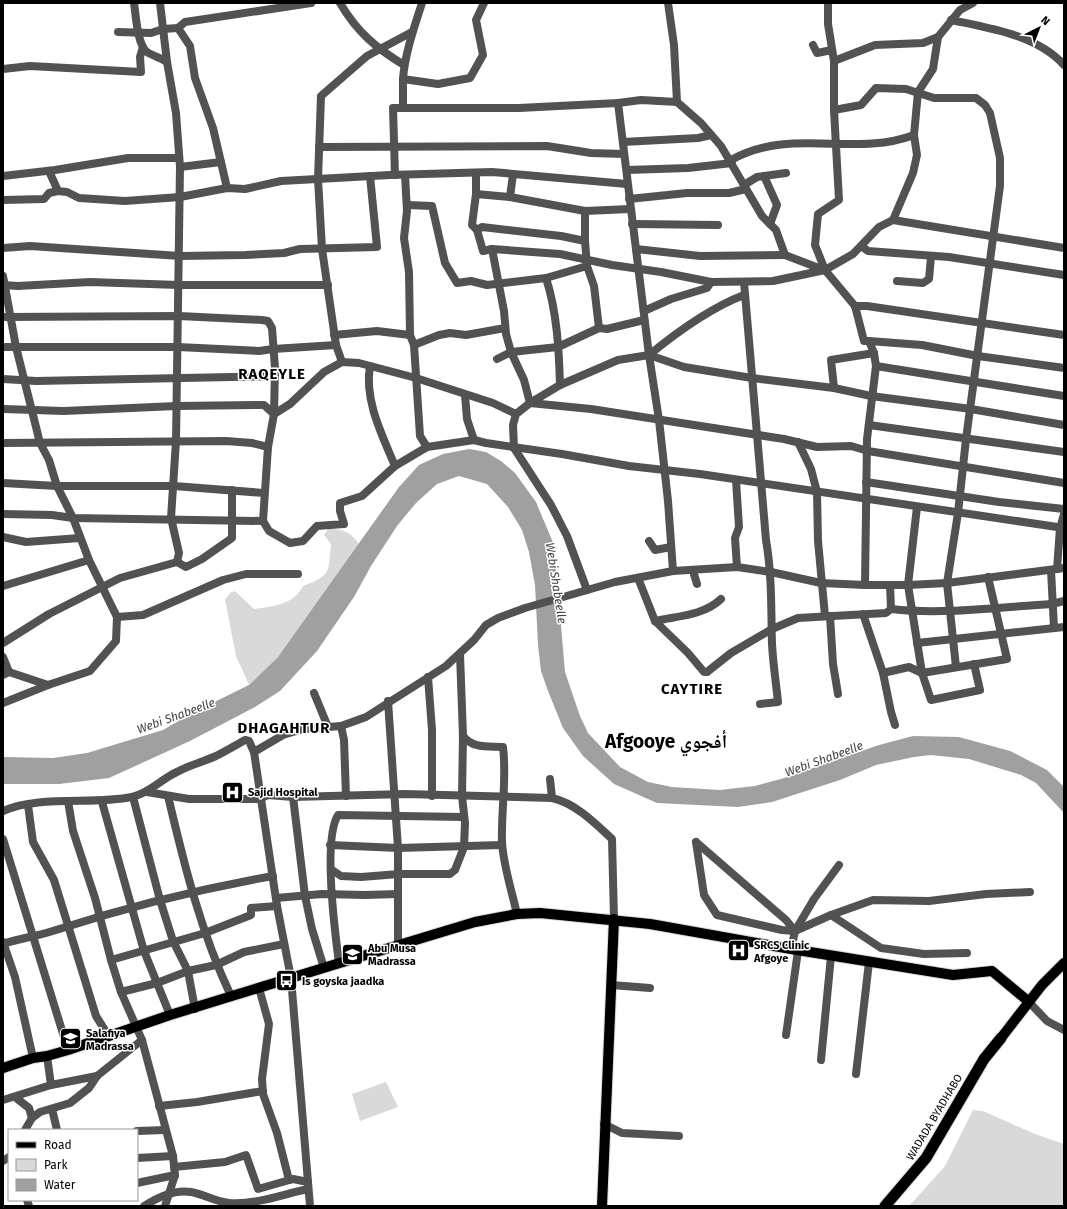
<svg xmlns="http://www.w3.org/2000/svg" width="1067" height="1209" font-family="'Fira Sans','Noto Naskh Arabic',sans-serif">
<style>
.green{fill:#d9d9d9}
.water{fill:#a0a0a0}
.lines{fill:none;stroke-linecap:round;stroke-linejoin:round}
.major-casing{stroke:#dbdbdb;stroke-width:12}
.highway-casing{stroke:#dbdbdb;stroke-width:13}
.minor{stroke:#525252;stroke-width:8}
.major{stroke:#000;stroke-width:10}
.highway{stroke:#000;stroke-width:11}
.labels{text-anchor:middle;stroke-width:3;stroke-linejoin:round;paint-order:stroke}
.poi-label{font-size:11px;font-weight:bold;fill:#000;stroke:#fff;text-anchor:start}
.street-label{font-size:11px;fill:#000;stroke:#fff}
.water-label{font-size:12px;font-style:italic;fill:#414141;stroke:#fff}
.district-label{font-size:15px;font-weight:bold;letter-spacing:1px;fill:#000;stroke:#fff}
.town-label{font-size:19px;font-weight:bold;fill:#000;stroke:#fff}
</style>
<rect width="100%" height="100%" fill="#fff"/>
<g class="green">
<path d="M328 529C342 529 350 531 359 544L278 657 249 685 236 656 225 600 230 593 235 591 254 609C273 606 294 605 303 586 332 575 328 572 331 544L324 535Z"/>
<polygon points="386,1082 398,1107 360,1121 352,1094"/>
<polygon points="973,1110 983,1111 1035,1134 1064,1144 1064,1206 909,1206 945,1166"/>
</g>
<polygon class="water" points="469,449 486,452 501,461 515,473 536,502 554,545 565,672 580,716 588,733 620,767 648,782 672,787 720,790 755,786 781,779 879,745 913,736 959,737 1010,751 1047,770 1064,787 1064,813 1036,783 1021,775 969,759 931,755 914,757 876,765 840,780 772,802 738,807 657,803 614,784 583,756 563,728 548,691 541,671 538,645 535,585 529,552 522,530 508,507 487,484 459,476 437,484 416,503 397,526 371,566 354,597 317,651 280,691 255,707 190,741 109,778 59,784 3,784 3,757 53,758 87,753 163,730 194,712 249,685 278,657 399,487 419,465 443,454"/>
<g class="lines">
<defs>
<g id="major">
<polyline points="1001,1038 1042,985 1064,963"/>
<polyline points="3,1068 33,1058 47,1056 68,1050 170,1015 356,958 475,922 517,914 540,913 650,924 791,949 953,975 992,971 1028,1001"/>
<polyline points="602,1206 614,919"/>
</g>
<polyline id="highway" points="885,1206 926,1158 984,1059 1001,1038"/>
</defs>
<use href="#major" class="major-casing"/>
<use href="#highway" class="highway-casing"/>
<g class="minor">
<polyline points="160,3 167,62"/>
<path d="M340 3C357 32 376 48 404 65"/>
<path d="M422 3C414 28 405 53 403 79L438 84 470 78 483 55 476 20 484 3"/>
<polyline points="668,3 674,45 677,102"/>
<polyline points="828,3 828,24 834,61 834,110 839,200 818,214 815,245 825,270 855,306 864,341 869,341 874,353 876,366 867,439 865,585"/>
<polyline points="973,3 960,10 938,37 933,69 918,92 914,135 917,155 913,173 893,220 879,227 853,254 825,270 773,281 711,282 661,272 612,265 560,254 492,249 504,311 506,334 511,352 524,380 530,403 591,409 784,439 817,447 851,446 868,451 1064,483"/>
<path d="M951 20C989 28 1037 35 1064 65"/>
<polyline points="178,28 190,46 195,78 213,128 227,188"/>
<polyline points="118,32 151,33 163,29 178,28 185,22 311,3"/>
<polyline points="813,45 817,53 832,50"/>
<polyline points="834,61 875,45 923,43 938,37"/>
<polyline points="3,69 30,66 141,72 140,57 143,47"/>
<polyline points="403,79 403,108 519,108 618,103 641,100 677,102 701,123 721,146 762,216 776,230 785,255 824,270"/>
<polyline points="618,103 649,355 659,420 668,501 673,571"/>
<polyline points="834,110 861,105 876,88 906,89 934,98 976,98 985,105 990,113 1000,158 1000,186 966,439 958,513 947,583 956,667"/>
<polyline points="623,142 698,138 711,135"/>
<polyline points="319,147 547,146 591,153 624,154"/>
<path d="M731 160C792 126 853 158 914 135"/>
<polyline points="180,167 221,162"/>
<polyline points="627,170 688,168 732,163"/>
<polyline points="49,171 58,191 67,192 79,198 125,201 180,197 227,188 245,189 281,181 390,175 492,172 627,184"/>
<polyline points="476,173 476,194 472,225 477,230"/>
<polyline points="395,175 393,108 403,108"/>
<polyline points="405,175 407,211 404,238 409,272 410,335 414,345 420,436 427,447"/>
<polyline points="3,176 55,170 128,158 179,158"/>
<polyline points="764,176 777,205 770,224"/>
<polyline points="744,185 757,177 786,173"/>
<polyline points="476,194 510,197 585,211 630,209"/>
<polyline points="510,197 513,174"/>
<polyline points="629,199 687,193 729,193 746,189"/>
<polyline points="3,200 44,199 49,193 58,191"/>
<polyline points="407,205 432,206 445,263 457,283 471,281 487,285 546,278 587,266"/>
<polyline points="585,211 585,241 587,266 594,286 599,328"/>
<polyline points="893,220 1064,248"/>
<polyline points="632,224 718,225"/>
<polyline points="861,246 868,251 949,257 1064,275"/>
<polyline points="3,248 30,246 180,256 245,255 284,253 300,249 377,247 370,176"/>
<polyline points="492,249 483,251 477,230 482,227 561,236 585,241"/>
<polyline points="636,249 700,256 785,255"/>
<polyline points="3,276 16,347 40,443 49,460 57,486 73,518 89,560 117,617 116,641 90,671 48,685 9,672 3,675"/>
<path d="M546 278C557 312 559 350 560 385"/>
<polyline points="897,281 923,283 929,279 931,257"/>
<path d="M744 282 766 540C772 575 771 608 772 644 773 663 776 683 778 702L760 704"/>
<polyline points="3,285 18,286 90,282 179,285 328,285"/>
<polyline points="855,306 867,306 1064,335"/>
<polyline points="644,311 671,299 707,288 711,282"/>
<polyline points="3,317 179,316 262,320 268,321 272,328 275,368 274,414 268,447 263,521 269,531 290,543 303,541 317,526 344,524 340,511 340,503 362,496 395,466 427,447 474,440 486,443 562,454 629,466 700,474 1064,528"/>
<polyline points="334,335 377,331 410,335"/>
<polyline points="869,341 922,345 978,356 1064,368"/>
<polyline points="414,345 439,335 450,333 466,335 505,328"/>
<polyline points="3,347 178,347 259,351 273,349 336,345"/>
<path d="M649 355C677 332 710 308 744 295"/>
<polyline points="497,359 511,352 558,347 599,328 607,329 644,320"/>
<polyline points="342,362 336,345 322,249 318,179 321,96 367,56 412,32"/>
<path d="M370 366C364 400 382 435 395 466"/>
<polyline points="876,366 1064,396"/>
<polyline points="3,379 36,381 275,376"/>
<polyline points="834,388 831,360 874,353"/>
<polyline points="465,395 467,419 474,440"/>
<polyline points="3,409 64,411 176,406 264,405 274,414 290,404 324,372 342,362 359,363 416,378 493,403 516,414"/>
<polyline points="869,425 1064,452"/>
<polyline points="798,442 811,469 817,492 818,541 825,616"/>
<polyline points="3,443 226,441 252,443 268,447"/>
<polyline points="736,480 739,527 735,538 737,567"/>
<polyline points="866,482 999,502 1064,509"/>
<polyline points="3,483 57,486 174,486 264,493"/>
<polyline points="917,507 908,585 922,673 931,700 980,690 974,664"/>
<polyline points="3,514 52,515 73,518 263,521"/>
<polyline points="3,537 26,542 80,538"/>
<polyline points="649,541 655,550 671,547"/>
<polyline points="177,562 186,567 202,559 232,538 232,490"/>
<polyline points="1057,569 1060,528 1064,514"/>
<polyline points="1051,570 1054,628"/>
<polyline points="693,571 697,584"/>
<polyline points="638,578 655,621 688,653 704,672 707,672 731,653 772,629 798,618 886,613 891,609 890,585"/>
<polyline points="3,586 89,560"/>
<polyline points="587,590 567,536 551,505 514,448 513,425 516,414 530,403 560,385 618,360 649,355 684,367 752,378 834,388 871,396 971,409 1064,425"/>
<path d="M891 609C944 615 999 607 1052 604L1064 601"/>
<polyline points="863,614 883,673 891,712 895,725"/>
<polyline points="830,616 833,664 838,694"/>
<polyline points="117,617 143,615 223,580 246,574 298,574"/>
<path d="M655 621C677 616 703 616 721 599"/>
<path d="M3 643 49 614 120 578 177 562 179 553 171 518 176 441 180 167 176 113 167 62C161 58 153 56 147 52 137 45 136 15 134 3"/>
<polyline points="917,643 1064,627"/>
<polyline points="3,657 9,672"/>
<polyline points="883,673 909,667 922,673 1007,659 988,577"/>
<polyline points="428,677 432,730 432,796"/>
<polyline points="314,693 328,727"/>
<polyline points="388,701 398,848 398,945"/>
<polyline points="3,703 48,685"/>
<polyline points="341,726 344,740 346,796"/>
<path d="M463 736C473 749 488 746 503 747 507 778 501 810 502 842 503 864 512 892 517 914"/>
<polyline points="254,752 283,735 303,729 341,726 366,717 446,666 474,640 486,625 498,618 525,608 615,582 673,571 737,567 771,572 821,583 865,585 908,585 947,583 1064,568"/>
<polyline points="550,779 552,798"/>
<path d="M147 792 189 799H260L268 795 293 797 405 794 552 798C575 803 595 823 612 839L614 919"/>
<path d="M168 796C184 864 201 933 231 996"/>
<polyline points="133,797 160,900 173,941 188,971 195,1009"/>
<polyline points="293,797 305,896 312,929 324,968"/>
<polyline points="68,801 73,831 95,898 111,960 121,992 142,1040 173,1156 175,1175 165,1206"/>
<polyline points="102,802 144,951 170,1015"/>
<polyline points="28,805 33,842 54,880 96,1016 108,1035"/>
<path d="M3 811C39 795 92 805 132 797 150 793 161 779 177 772 189 765 203 762 216 756 226 751 236 745 245 740L249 741 254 752 277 906 291 978 310 1206"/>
<polyline points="3,839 68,1050"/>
<polyline points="696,842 704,895 717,915 782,930 795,931 831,915 881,948 924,954 967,953"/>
<polyline points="696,842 786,920 795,931"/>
<polyline points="330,845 398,848 502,845"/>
<polyline points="332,870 341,876 361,877 399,874 450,874 455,870 464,847 465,823 462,796 463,736 460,654"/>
<polyline points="276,898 322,894 365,895 398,894"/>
<polyline points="831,915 873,900 929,901 986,894 1030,892"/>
<polyline points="3,942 15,977 33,1058"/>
<path d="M3 944C20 938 39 936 56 930 127 907 200 889 273 876"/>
<polyline points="791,949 795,931 814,899 839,865"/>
<polyline points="111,960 205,933 251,915 251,908 277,906"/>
<path d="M339 963C335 933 323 839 338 815L464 817"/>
<polyline points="611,985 650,988"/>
<polyline points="259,988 269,1024 262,1079 263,1094 277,1133 289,1180"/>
<polyline points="121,992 157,983 188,971 216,965 244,952 284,944"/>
<polyline points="1028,1001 1047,1021 1064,1030"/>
<polyline points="786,1035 798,951"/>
<polyline points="821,1060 831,956"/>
<polyline points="856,1074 869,962"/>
<polyline points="51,1085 97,1076"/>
<polyline points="15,1097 29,1108 32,1118 25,1130"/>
<polyline points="3,1100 51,1085 47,1056"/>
<polyline points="159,1106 197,1102 263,1091"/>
<polyline points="52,1109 57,1130"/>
<polyline points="32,1118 40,1112 70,1103 89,1088 97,1076 142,1040"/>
<polyline points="604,1124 622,1133 679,1136"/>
<polyline points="137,1131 165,1130"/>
<polyline points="137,1158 173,1156"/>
<polyline points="3,1161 9,1157"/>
<polyline points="174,1167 225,1162 246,1155 258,1189 293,1179 308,1182"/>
<polyline points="137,1183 175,1175"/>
<polyline points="27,1200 29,1206"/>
<path d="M144 1206C158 1197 174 1189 191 1192 203 1194 216 1202 229 1203 256 1205 283 1194 308 1189"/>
</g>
<use href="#major" class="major"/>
<use href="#highway" class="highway"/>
</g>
<defs>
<symbol id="hospital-square" viewBox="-11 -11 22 22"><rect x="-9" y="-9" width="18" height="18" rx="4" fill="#000" stroke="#fff"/><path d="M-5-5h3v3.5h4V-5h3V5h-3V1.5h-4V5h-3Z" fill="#fff"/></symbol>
<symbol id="school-square" viewBox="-11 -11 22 22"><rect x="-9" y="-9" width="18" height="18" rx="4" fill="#000" stroke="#fff"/><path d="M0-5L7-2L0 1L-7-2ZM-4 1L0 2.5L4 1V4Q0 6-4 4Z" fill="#fff"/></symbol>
<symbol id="bus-square" viewBox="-11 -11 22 22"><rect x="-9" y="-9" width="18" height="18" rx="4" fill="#000" stroke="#fff"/><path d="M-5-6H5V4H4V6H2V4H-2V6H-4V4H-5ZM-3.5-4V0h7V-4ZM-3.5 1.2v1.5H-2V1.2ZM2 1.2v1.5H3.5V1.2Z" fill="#fff"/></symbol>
</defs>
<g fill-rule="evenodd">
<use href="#hospital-square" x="220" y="780" width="25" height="25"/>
<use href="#hospital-square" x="726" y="938" width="25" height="25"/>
<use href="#school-square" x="340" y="942" width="25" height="25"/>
<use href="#bus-square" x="274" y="968" width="25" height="25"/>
<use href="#school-square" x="58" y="1026" width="25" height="25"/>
</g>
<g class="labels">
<g class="poi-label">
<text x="248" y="796">Sajid Hospital</text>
<text x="754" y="949">SRCS Clinic<tspan x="754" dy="13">Afgoye</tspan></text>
<text x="368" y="952">Abu Musa<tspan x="368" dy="13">Madrassa</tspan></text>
<text x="302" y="985">Is goyska jaadka</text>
<text x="86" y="1037">Salafiya<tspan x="86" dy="13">Madrassa</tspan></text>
</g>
<g class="street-label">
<text transform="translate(934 1117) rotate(-59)" y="4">WADADA BYADHABO</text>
</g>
<g class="water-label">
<text transform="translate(556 583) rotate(81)" y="4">Webi Shabeelle</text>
<text transform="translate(176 716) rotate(-20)" y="4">Webi Shabeelle</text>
<text transform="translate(824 759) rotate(-20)" y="4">Webi Shabeelle</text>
</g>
<g class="district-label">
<text x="272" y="379">RAQEYLE</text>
<text x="692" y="694">CAYTIRE</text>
<text x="284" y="733">DHAGAHTUR</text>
</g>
<g class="town-label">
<text x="666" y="748">Afgooye أفجوي</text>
</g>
</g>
<rect width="1067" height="1209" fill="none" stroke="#000000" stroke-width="8"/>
<rect x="8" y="1129" width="130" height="72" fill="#ffffff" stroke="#999999"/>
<rect x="16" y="1142" width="20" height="6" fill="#000000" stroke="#999999"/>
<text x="44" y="1149" font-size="12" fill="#000000">Road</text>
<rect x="16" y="1159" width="20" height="12" fill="#d9d9d9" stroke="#999999"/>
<text x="44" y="1169" font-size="12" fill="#000000">Park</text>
<rect x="16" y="1179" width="20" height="12" fill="#a0a0a0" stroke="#999999"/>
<text x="44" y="1189" font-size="12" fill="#000000">Water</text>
<g transform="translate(1039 28) rotate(42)" stroke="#ffffff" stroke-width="3" paint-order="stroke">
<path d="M0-3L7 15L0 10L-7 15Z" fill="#000000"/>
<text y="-6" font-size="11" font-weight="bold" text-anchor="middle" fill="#000000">N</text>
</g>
</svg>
